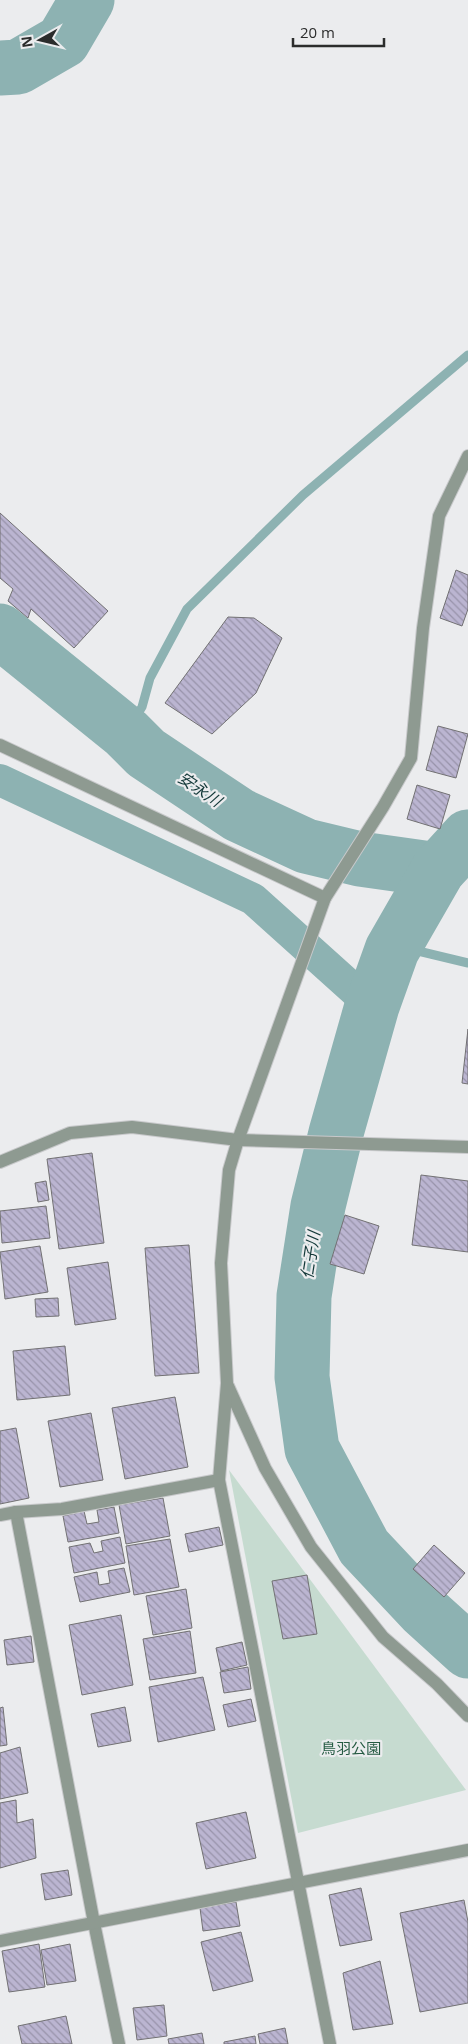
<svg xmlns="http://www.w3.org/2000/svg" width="468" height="2044" font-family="'Open Sans','Noto Sans JP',sans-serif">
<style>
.park{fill:#c6dbd0}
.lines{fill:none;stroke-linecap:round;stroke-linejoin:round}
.stream{stroke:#8db2b2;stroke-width:9}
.canal{stroke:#8db2b2;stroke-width:32}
.river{stroke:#8db2b2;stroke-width:55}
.building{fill:url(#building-back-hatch);stroke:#727173}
.minor-casing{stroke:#c8c9cb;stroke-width:14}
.minor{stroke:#8e9a91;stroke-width:12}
.labels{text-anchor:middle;stroke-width:4.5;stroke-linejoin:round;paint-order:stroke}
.park-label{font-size:15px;fill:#265b43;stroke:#ebecee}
.water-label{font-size:16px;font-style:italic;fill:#123838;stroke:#ebecee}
</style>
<defs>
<pattern id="building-back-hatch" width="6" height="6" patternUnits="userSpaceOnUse" patternTransform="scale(1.25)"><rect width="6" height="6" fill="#bbb5d1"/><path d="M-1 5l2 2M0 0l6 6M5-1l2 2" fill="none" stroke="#9893aa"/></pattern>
</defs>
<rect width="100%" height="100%" fill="#ebecee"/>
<polygon class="park" points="229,1470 466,1790 298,1833"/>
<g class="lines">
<g class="stream">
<polyline points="126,733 142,707 150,678 187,609 303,495 468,355"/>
<polyline points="392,950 418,951 468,963"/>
</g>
<polyline class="canal" points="0,780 253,899 372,1006"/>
<g class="river">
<polyline points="0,68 18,67 63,41 87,0"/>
<polyline points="0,631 126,733 146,753 239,815 306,846 360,859 438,870"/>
<polyline points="468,837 438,870 392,950 372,1006 336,1133 318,1206 304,1296 302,1377 312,1449 364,1547 424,1611 468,1651"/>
</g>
</g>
<g class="building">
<polygon points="0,513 108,611 74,648 31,609 28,618 8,601 13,589 0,578"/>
<polygon points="456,570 468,575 468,609 462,626 440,618"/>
<polygon points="228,617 254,618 282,638 256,693 212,734 165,703"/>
<polygon points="438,726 468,734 456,778 426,770"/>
<polygon points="417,785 450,795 440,829 407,819"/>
<polygon points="468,1029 468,1084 462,1083"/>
<polygon points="92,1153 104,1243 59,1249 47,1159"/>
<polygon points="421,1175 468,1181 468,1252 412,1245"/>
<polygon points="46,1181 49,1200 38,1202 35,1183"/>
<polygon points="46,1206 50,1238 2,1243 0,1211"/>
<polygon points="345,1215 379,1226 364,1274 330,1264"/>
<polygon points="189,1245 199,1373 155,1376 145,1248"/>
<polygon points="40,1246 48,1292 5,1299 0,1252"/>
<polygon points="108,1262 116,1319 75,1325 67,1268"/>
<polygon points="58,1298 59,1316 36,1317 35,1299"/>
<polygon points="65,1346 70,1395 17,1400 13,1351"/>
<polygon points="175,1397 188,1467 125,1479 112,1408"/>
<polygon points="91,1413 103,1480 60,1487 48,1421"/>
<polygon points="16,1428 29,1498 0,1504 0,1431"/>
<polygon points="163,1498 170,1536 126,1544 119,1505"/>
<polygon points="114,1507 119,1533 68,1542 63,1516 84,1511 87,1524 99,1522 97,1510"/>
<polygon points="219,1527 223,1545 189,1552 185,1534"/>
<polygon points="120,1537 125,1563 74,1573 69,1547 90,1543 94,1553 103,1551 101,1541"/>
<polygon points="170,1539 179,1587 134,1595 126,1546"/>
<polygon points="434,1545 465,1573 444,1597 413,1569"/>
<polygon points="124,1568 130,1592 80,1602 74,1577 97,1572 99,1585 110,1583 108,1571"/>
<polygon points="307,1575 317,1634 283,1639 272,1581"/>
<polygon points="186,1589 192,1628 153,1635 146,1596"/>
<polygon points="121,1615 133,1685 82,1695 69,1625"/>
<polygon points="190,1631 196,1673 150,1680 143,1639"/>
<polygon points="31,1636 34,1662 7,1665 4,1640"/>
<polygon points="242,1642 247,1665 221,1671 216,1648"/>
<polygon points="248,1667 251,1689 224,1693 220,1672"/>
<polygon points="203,1677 215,1730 158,1742 149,1687"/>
<polygon points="251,1699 256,1721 228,1727 223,1705"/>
<polygon points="3,1707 7,1745 0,1746 0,1708"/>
<polygon points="125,1707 131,1741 98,1747 91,1714"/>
<polygon points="20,1747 28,1793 0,1799 0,1753"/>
<polygon points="16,1800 17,1823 33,1819 36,1858 0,1868 0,1803"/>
<polygon points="246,1812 256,1858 206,1869 196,1823"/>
<polygon points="68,1870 72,1895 45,1900 41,1874"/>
<polygon points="361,1888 372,1940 340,1946 329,1895"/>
<polygon points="464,1900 468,1922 468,2003 420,2012 400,1913"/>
<polygon points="236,1902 240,1926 203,1931 200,1908"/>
<polygon points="241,1932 253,1981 213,1991 201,1942"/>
<polygon points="39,1944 45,1987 9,1992 2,1951"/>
<polygon points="70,1944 76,1981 47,1985 41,1950"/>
<polygon points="380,1961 393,2024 353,2030 343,1973"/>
<polygon points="164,2005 167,2036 137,2040 133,2008"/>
<polygon points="66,2016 72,2044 22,2044 18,2026"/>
<polygon points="285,2028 288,2044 260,2044 258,2034"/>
<polygon points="202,2033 204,2044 169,2044 168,2039"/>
<polygon points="255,2036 256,2044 224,2044 224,2042"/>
</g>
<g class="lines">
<defs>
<g id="minor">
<polyline points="0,745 325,898"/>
<polyline points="0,1162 70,1133 132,1127 238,1140 468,1147"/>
<polyline points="228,1386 265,1468 311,1547 383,1637 437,1684 468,1716"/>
<polyline points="16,1512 94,1923 119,2044"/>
<polyline points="0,1515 16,1512 62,1509 219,1480"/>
<polyline points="0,1941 468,1850"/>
<polyline points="330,2044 219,1480 227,1383 221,1263 229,1170 238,1140 325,898 383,807 411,758 423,628 439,516 468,456"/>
</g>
</defs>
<use href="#minor" class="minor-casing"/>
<use href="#minor" class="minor"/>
</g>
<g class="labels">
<g class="park-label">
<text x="351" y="1754">鳥羽公園</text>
</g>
<g class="water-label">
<text transform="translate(200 789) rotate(34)" y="6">安永川</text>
<text transform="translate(310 1255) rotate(-81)" y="6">仁子川</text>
</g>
</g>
<g transform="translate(40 40) rotate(262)" stroke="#ebecee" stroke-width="4" paint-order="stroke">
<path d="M0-4L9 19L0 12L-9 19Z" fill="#2b2c2c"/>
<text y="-8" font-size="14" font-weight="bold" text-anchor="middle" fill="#2b2c2c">N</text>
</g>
<path d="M293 38v8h91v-8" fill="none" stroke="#2b2c2c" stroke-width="2.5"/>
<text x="300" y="38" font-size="15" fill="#2b2c2c" stroke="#ebecee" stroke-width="4" paint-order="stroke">20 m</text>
</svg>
